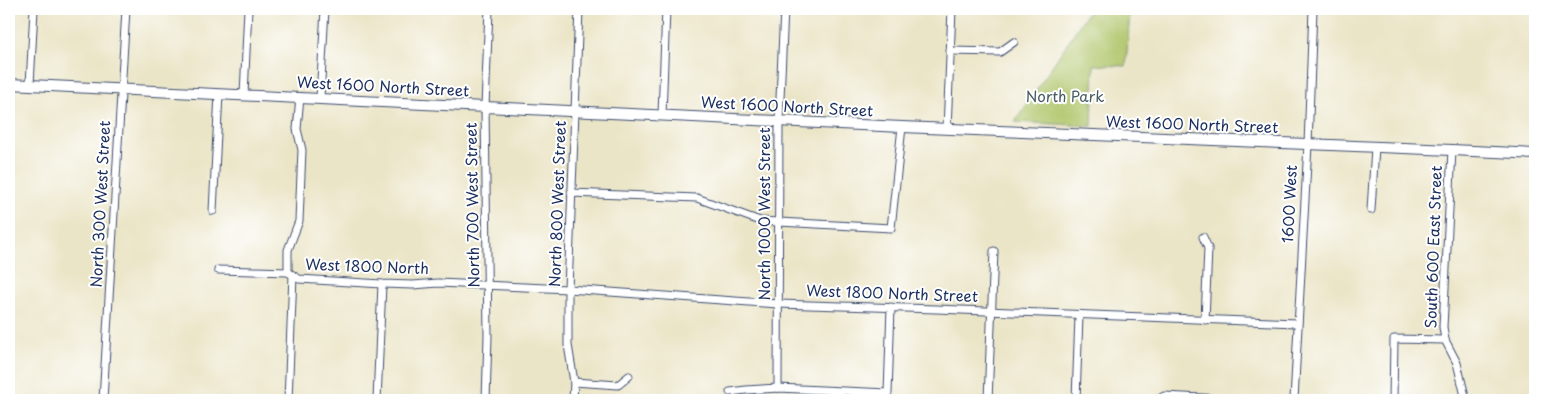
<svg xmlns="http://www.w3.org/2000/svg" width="1544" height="409" font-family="'Playpen Sans',sans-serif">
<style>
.green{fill:#aec468;stroke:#647a63}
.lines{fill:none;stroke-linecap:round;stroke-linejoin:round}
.street-casing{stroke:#3a4a6e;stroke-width:9}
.secondary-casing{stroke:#3a4a6e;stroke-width:12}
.street{stroke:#fff;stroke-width:7}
.secondary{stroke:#fff;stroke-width:10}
.labels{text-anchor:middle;stroke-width:4;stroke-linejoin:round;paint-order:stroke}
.street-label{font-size:15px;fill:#1b2f5e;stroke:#fff}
.park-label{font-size:15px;fill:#475c61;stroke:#fff}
</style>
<rect width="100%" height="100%" fill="#fff"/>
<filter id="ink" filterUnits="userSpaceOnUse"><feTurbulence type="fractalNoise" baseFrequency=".02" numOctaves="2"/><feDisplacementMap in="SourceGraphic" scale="10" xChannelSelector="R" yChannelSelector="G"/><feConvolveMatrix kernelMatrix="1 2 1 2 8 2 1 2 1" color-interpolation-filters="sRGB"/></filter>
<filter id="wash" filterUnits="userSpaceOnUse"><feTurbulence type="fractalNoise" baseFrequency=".0096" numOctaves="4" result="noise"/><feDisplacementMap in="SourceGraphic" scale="20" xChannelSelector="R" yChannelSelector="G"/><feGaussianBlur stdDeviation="1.12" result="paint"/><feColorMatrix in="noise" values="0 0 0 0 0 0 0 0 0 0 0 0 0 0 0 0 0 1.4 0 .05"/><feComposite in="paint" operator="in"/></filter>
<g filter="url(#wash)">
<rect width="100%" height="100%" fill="#ebe5c7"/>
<polygon class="green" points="1090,9 1123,9 1130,11 1126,66 1094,65 1092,126 1015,122"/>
</g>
<g filter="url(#ink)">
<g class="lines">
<defs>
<g id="street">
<polyline points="950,51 1000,52 1014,42"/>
<polyline points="30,85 34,9"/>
<polyline points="244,95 248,9"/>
<polyline points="320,98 325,9"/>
<polyline points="662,115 666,9"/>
<polyline points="947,129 952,9"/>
<polyline points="1452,150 1443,327 1445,340 1457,363 1466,400"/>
<polyline points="571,193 697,198 760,221 891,228 902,127"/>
<polyline points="1371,210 1375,147"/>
<polyline points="213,211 219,94"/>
<polyline points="1203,237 1208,248 1205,320"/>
<polyline points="218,270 288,272 299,279 382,284 413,285 438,283 568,289 778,304 936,309 1297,323"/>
<polyline points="288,272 288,250 299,221 302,150 297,129 300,97"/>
<polyline points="574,382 618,385 629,376"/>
<polyline points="778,388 779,121 784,9"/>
<polyline points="730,392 746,390 778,388 888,393 891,307"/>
<polyline points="103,400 126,9"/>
<polyline points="288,400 293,275"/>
<polyline points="377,400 382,284"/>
<polyline points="486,400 488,336 485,107 489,9"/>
<polyline points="573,400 574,382 568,345 568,289 579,9"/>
<polyline points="988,400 994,251"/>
<polyline points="1076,400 1079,315"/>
<polyline points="1158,400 1164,396 1241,400"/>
<polyline points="1294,400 1308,145 1313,9"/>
<polyline points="1393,400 1394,339 1445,340"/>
</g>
<polyline id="secondary" points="9,84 902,127 1452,150 1535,154"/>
</defs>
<use href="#street" class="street-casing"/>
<use href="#secondary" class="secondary-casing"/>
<use href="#street" class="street"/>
<use href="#secondary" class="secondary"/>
</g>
</g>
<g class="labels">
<g class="street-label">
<text transform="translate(383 87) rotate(3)" y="5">West 1600 North Street</text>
<text transform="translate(787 107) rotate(3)" y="5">West 1600 North Street</text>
<text transform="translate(1192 125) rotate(2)" y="5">West 1600 North Street</text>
<text transform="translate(101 204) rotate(-87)" y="5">North 300 West Street</text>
<text transform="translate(558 204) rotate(-88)" y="5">North 800 West Street</text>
<text transform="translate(1290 204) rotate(-87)" y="5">1600 West</text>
<text transform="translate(473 205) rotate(-91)" y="5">North 700 West Street</text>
<text transform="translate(765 214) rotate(-90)" y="5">North 1000 West Street</text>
<text transform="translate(1434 247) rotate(-88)" y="5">South 600 East Street</text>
<text transform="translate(367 267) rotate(2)" y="5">West 1800 North</text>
<text transform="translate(892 294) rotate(2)" y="5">West 1800 North Street</text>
</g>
<g class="park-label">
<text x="1065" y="102">North Park</text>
</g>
</g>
<rect width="1544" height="409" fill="none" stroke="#fff" stroke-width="30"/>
</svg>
